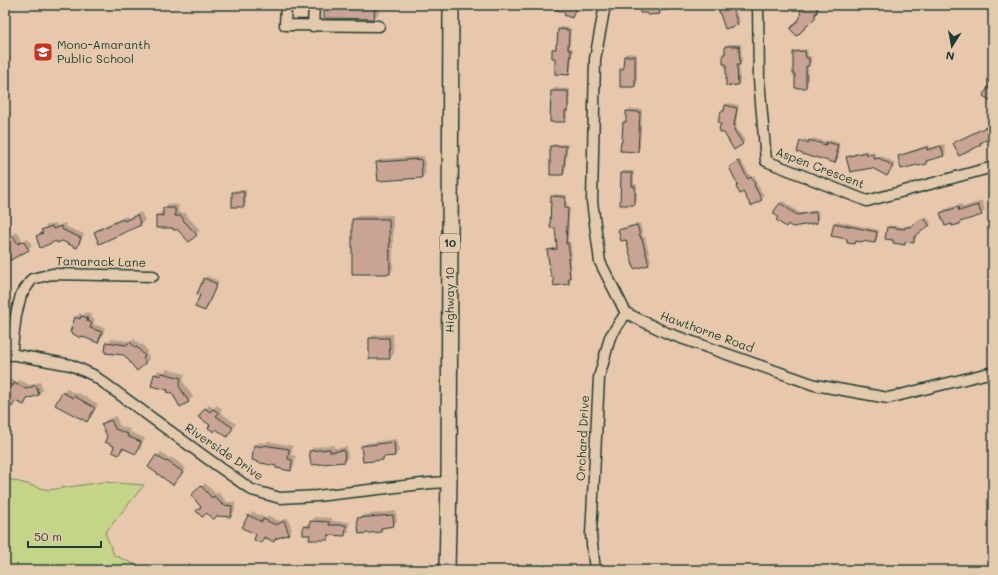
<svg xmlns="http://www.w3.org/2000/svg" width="998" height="575" font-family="Mali,sans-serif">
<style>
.green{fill:#c4d488;stroke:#72885e}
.shadow{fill:#0003}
.building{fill:#c9a394;stroke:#1f3d34}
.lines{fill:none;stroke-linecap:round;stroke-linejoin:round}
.minor-casing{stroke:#1f3d34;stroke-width:13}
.highway-casing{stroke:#1f3d34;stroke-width:18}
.minor{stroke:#e4caac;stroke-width:10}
.highway{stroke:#e4caac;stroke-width:15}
.labels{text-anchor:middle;stroke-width:3;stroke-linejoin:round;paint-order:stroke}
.shield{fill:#e4caac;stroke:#5a6758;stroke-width:1}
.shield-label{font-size:11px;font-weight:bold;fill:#1f3d34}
.poi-label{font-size:12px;fill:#1f3d34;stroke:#e4caac;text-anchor:start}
.street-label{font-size:12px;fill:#1f3d34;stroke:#e4caac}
</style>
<rect width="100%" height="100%" fill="#e8c8ad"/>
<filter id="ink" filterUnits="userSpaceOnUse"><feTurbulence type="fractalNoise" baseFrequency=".025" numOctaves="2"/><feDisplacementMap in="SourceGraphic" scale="8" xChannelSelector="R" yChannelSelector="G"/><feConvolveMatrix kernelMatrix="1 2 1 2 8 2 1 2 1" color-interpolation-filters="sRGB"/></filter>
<g filter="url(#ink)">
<polygon class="green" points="5,478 48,490 103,482 144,485 105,533 114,555 147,570 5,570"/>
<g class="shadow">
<polygon points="325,5 380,5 380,13 374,18"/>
<polygon points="718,5 734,5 740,22 738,24"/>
<polygon points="802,5 819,5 819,10 817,12 817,15 797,35 801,18"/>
<polygon points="561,27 571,28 570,48 573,48 571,71 569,74 556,57 553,49 557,47 558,43 559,30"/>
<polygon points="728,44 741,44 742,61 739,64 740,82 737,84 724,54 726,52 726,47"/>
<polygon points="807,49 808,56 811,56 811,62 808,65 808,84 806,87 794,52 796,50"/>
<polygon points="627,53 637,54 637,84 634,86 621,70 624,67 625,56"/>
<polygon points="554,88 570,89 570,108 567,110 567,119 564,121 551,121 552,91"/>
<polygon points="728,103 739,105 736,122 737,123 736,127 745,141 742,143 722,111 725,109 726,105"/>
<polygon points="629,109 642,109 640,148 638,151 622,142 623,140 624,122 627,120 627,111"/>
<polygon points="990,125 993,130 993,135 982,141 983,142 980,144 954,144 957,141"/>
<polygon points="813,138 828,142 830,140 840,143 838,149 840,150 838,159 835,161 799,152 801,141 804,139 811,141"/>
<polygon points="554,144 568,144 565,172 562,174 551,146"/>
<polygon points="944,144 946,153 944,155 928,160 926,163 918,163 899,157 902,154 929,145 930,148"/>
<polygon points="867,150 868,153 874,151 876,157 882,156 895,163 887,174 847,157 850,155"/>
<polygon points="424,156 426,173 422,177 377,163 381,159"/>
<polygon points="740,160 751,177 754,175 757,181 756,182 764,196 752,205 730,167"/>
<polygon points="624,171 634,171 634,184 637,184 637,201 634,204 622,173"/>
<polygon points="236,190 246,190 246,203 244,206 233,193"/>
<polygon points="555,194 567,195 567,206 570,206 568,242 570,241 572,255 570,257 571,281 569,283 548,251 551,248 558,247 552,197"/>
<polygon points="783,201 800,213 818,210 819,219 817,222 788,223 779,217 775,211"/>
<polygon points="982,201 985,210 981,214 963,220 960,223 952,223 941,213 945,209 962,204 963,207"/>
<polygon points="168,204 179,205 178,212 185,213 187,214 187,216 200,230 189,241 179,229 174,227 157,216 161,212 164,212 164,208"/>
<polygon points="141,212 145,220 141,224 99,242 95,232 99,228 127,216 128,218"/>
<polygon points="393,215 393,269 389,273 353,220 357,216"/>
<polygon points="926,216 931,222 916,234 916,239 913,242 907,241 904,244 888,227 890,225 906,227 908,225 913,225"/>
<polygon points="837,221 879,230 877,240 875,242 862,240 858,240 855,243 849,239 834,223"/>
<polygon points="56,223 57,226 65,223 67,227 84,234 80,243 76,247 63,240 37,236 46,226"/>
<polygon points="640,223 643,237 645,237 651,261 648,264 619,230 622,228"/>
<polygon points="17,232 23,241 27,238 32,245 28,249 5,260 5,240"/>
<polygon points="207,276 219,281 207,308 205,310 205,279"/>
<polygon points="86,312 92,314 90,317 95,319 93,324 105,328 102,337 98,341 76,317 80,313 84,315"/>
<polygon points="393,334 394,354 389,358 370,339 374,335"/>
<polygon points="111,339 131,341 134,339 140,345 142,344 148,351 146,353 149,357 149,359 145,363 125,354 107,343"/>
<polygon points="167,369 185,374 183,381 193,397 189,401 180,406 173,393 155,374 159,370 164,372"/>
<polygon points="5,376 17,382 19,380 30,385 40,382 43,390 39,394 29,397 24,404 17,401 12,406 5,395"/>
<polygon points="67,389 77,394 79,393 98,404 91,417 87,421 63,393"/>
<polygon points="209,405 214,408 217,405 222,409 220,412 236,424 227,436 211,425 205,409"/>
<polygon points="116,416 119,425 131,430 130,432 145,438 140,449 136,453 124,448 119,454 116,445 108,436 103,424 106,420"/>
<polygon points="397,439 399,451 395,455 386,456 383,459 362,447 366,443"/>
<polygon points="268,441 293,446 291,455 296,456 294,466 290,470 278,465 255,446 259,442 266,443"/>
<polygon points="334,445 334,448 347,447 348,457 344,461 310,451 314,447"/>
<polygon points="161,452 170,459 171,457 186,468 177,480 157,456"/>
<polygon points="205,483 216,494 218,492 227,502 235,502 235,511 231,516 202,507 192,495"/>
<polygon points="396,511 397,521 393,525 385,526 381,531 358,519 362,515"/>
<polygon points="253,512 266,518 268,516 280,521 288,518 292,530 288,534 277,537 274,541 266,537 261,542 249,516"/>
<polygon points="315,517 332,518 332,521 349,522 349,531 345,535 332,535 328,539 311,534 304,527 308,523 311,523"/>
</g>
<g class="building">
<polygon points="324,5 375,5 374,19 324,18"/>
<polygon points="545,5 577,5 572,18 564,15 565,13"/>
<polygon points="639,5 668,5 668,10 659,11 660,14 647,15 647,13 640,13"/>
<polygon points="717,5 731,5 738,25 725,29"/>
<polygon points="801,5 817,5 817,13 815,13 815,18 797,36 790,29 800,18"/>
<polygon points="558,29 569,30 568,50 571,50 569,75 555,74 555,58 552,58 552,49 556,49 556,44 557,44"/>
<polygon points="725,46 739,46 740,65 737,65 738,85 726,86 726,64 723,64 723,54 725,54"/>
<polygon points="805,51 806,58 809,58 809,66 806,66 806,88 795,88 795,74 793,74 793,52"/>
<polygon points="624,56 635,56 635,87 620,87 620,69 623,69"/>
<polygon points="993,79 993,102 983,96"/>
<polygon points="551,91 568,91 568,111 565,111 565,122 550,122"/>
<polygon points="725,105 737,108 734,125 735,125 734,130 743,144 734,150 724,133 720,132 720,130 719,129 721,123 718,123 721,111 724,111"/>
<polygon points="626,111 640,112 638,152 620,151 621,142 622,142 623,122 626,122"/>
<polygon points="988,126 993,137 980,143 981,145 959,156 953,143"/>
<polygon points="809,140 826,145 826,142 838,145 836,152 838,152 835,163 815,157 814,158 797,152 800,141 809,143"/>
<polygon points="550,146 566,146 563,175 550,175"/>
<polygon points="941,146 944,156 926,161 927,164 918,166 917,165 901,169 898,156 927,147 927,150"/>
<polygon points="865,152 866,155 872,153 874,159 879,158 893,166 887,176 872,168 850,172 846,157"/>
<polygon points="421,159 422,178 378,181 376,162"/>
<polygon points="738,161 748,179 751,177 755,184 754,185 762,200 751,206 743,192 740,194 736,187 738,185 729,167"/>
<polygon points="621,173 632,173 632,186 635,186 635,205 620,205"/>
<rect x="232" y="192" width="12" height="15"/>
<polygon points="551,196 565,197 565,208 568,208 566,244 568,243 570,258 568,258 570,278 568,278 569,284 554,286 553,277 551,277 547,250 557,249 555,228 550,228"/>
<polygon points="780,203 797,215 816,212 817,223 792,227 788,224 786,227 776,220 778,217 774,214 774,211"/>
<polygon points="978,205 982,215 960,222 960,224 952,226 952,224 945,226 940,213 958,207 959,211"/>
<polygon points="163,208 175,208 175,216 181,216 183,218 183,220 197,235 189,242 178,230 173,230 173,228 156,228 156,215 163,216"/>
<polygon points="137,215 141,225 99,244 94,232 123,219 124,221"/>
<polygon points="923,218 930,225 914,237 914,243 905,242 905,245 893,243 893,240 885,239 887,227 905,229 905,227 910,227"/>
<polygon points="352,219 389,219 390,274 352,274"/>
<polygon points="834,223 877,232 875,243 862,241 861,242 856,241 855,244 847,243 847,239 831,236"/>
<polygon points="637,225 641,239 642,239 649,265 634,269 626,240 621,241 618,230"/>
<polygon points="52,226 53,229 61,226 63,230 81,238 77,248 62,241 57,243 56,241 40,248 36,236 43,233 41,230"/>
<polygon points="13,236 18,244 23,241 29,250 5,263 5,241"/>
<polygon points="204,278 217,284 205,311 195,307 200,295 197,294"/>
<polygon points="81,316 88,318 87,321 92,323 90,328 102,332 98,343 81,336 80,338 70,332 75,317 80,319"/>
<polygon points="369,338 389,338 390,359 369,359"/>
<polygon points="106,342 126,345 130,342 135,348 137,347 145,356 143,358 145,361 145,364 137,371 124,355 105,353"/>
<polygon points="162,373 181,378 179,386 189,402 180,407 172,393 167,392 168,390 151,386 154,374 161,376"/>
<polygon points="5,382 13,386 14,383 26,389 36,385 39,395 27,399 24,405 15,401 12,407 5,404"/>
<polygon points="62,392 73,398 74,396 95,408 87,422 55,405"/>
<polygon points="205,408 210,412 213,409 219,413 216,416 233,428 227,437 216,429 214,432 208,428 210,425 198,417"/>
<polygon points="111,420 115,429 128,434 127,436 141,442 136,454 122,448 119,455 112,452 114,446 105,442 107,436 101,424"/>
<polygon points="394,442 395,456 383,457 383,460 363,462 361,446"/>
<polygon points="254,445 263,447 263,445 289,449 288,459 292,460 291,471 276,468 276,466 256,462 256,461 252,460"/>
<polygon points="330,449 330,452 344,450 345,462 311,465 309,451"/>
<polygon points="156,455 166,462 167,461 183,472 173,485 148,467"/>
<polygon points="201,486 212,498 214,496 223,505 232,506 231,517 217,516 213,520 207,513 202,517 196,511 201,507 191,495"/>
<polygon points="248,515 262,522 263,519 276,525 284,521 289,534 275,539 274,542 264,537 261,543 254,540 256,534 242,528"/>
<polygon points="393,515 394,526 381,528 381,532 359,534 357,518"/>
<polygon points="310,521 329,522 329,525 346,525 345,536 328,535 328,540 309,540 310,535 303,535 303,526 310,527"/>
</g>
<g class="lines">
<defs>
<g id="minor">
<polyline points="286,5 285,25 379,26"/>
<polyline points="605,5 595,59 592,201 600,262 626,313 667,333 815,385 888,398 993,372"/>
<polyline points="758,5 759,79 766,161 867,201 993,167"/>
<polyline points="313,26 314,5"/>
<polyline points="5,353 71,365 93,375 208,459 252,490 280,498 317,496 431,483 449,482"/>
<polyline points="11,355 16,315 21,295 32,279 52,274 153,276"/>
<polyline points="595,570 591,535 599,378 610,337 626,313"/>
</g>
<polyline id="highway" points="447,570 449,482 451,5"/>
</defs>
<use href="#minor" class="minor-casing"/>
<use href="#highway" class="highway-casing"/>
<use href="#minor" class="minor"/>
<use href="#highway" class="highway"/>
</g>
</g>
<defs>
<symbol id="school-square" viewBox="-11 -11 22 22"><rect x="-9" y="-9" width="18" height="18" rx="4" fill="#c8321e" stroke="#e4caac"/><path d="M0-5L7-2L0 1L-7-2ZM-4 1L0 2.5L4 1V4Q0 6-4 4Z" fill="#fff"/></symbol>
</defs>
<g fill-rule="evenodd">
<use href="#school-square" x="32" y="41" width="22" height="22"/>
</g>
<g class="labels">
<rect class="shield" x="440" y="234" width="20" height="18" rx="3"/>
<g class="shield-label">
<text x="450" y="247">10</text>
</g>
<g class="poi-label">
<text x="57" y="49">Mono-Amaranth<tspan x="57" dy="14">Public School</tspan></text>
</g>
<g class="street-label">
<text transform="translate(820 168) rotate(21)" y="4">Aspen Crescent</text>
<text transform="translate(101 262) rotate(1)" y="4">Tamarack Lane</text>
<text transform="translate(450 300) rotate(-90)" y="4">Highway 10</text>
<text transform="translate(707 332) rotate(20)" y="4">Hawthorne Road</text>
<text transform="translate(583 438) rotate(-87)" y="4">Orchard Drive</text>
<text transform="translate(224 452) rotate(34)" y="4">Riverside Drive</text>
</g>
</g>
<rect width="998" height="575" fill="none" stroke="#e4caac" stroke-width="20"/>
<rect x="10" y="10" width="978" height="555" fill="none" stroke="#1f3d34" stroke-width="1.5" filter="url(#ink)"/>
<g transform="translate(952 46) rotate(191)" stroke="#e4caac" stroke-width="3" paint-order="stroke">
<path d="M0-3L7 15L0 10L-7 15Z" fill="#1f3d34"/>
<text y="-6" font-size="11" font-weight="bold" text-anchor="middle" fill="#1f3d34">N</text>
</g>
<path d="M28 541v6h73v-6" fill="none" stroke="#1f3d34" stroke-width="2"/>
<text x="34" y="541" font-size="12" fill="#1f3d34" stroke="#e4caac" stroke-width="3" paint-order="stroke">50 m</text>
</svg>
